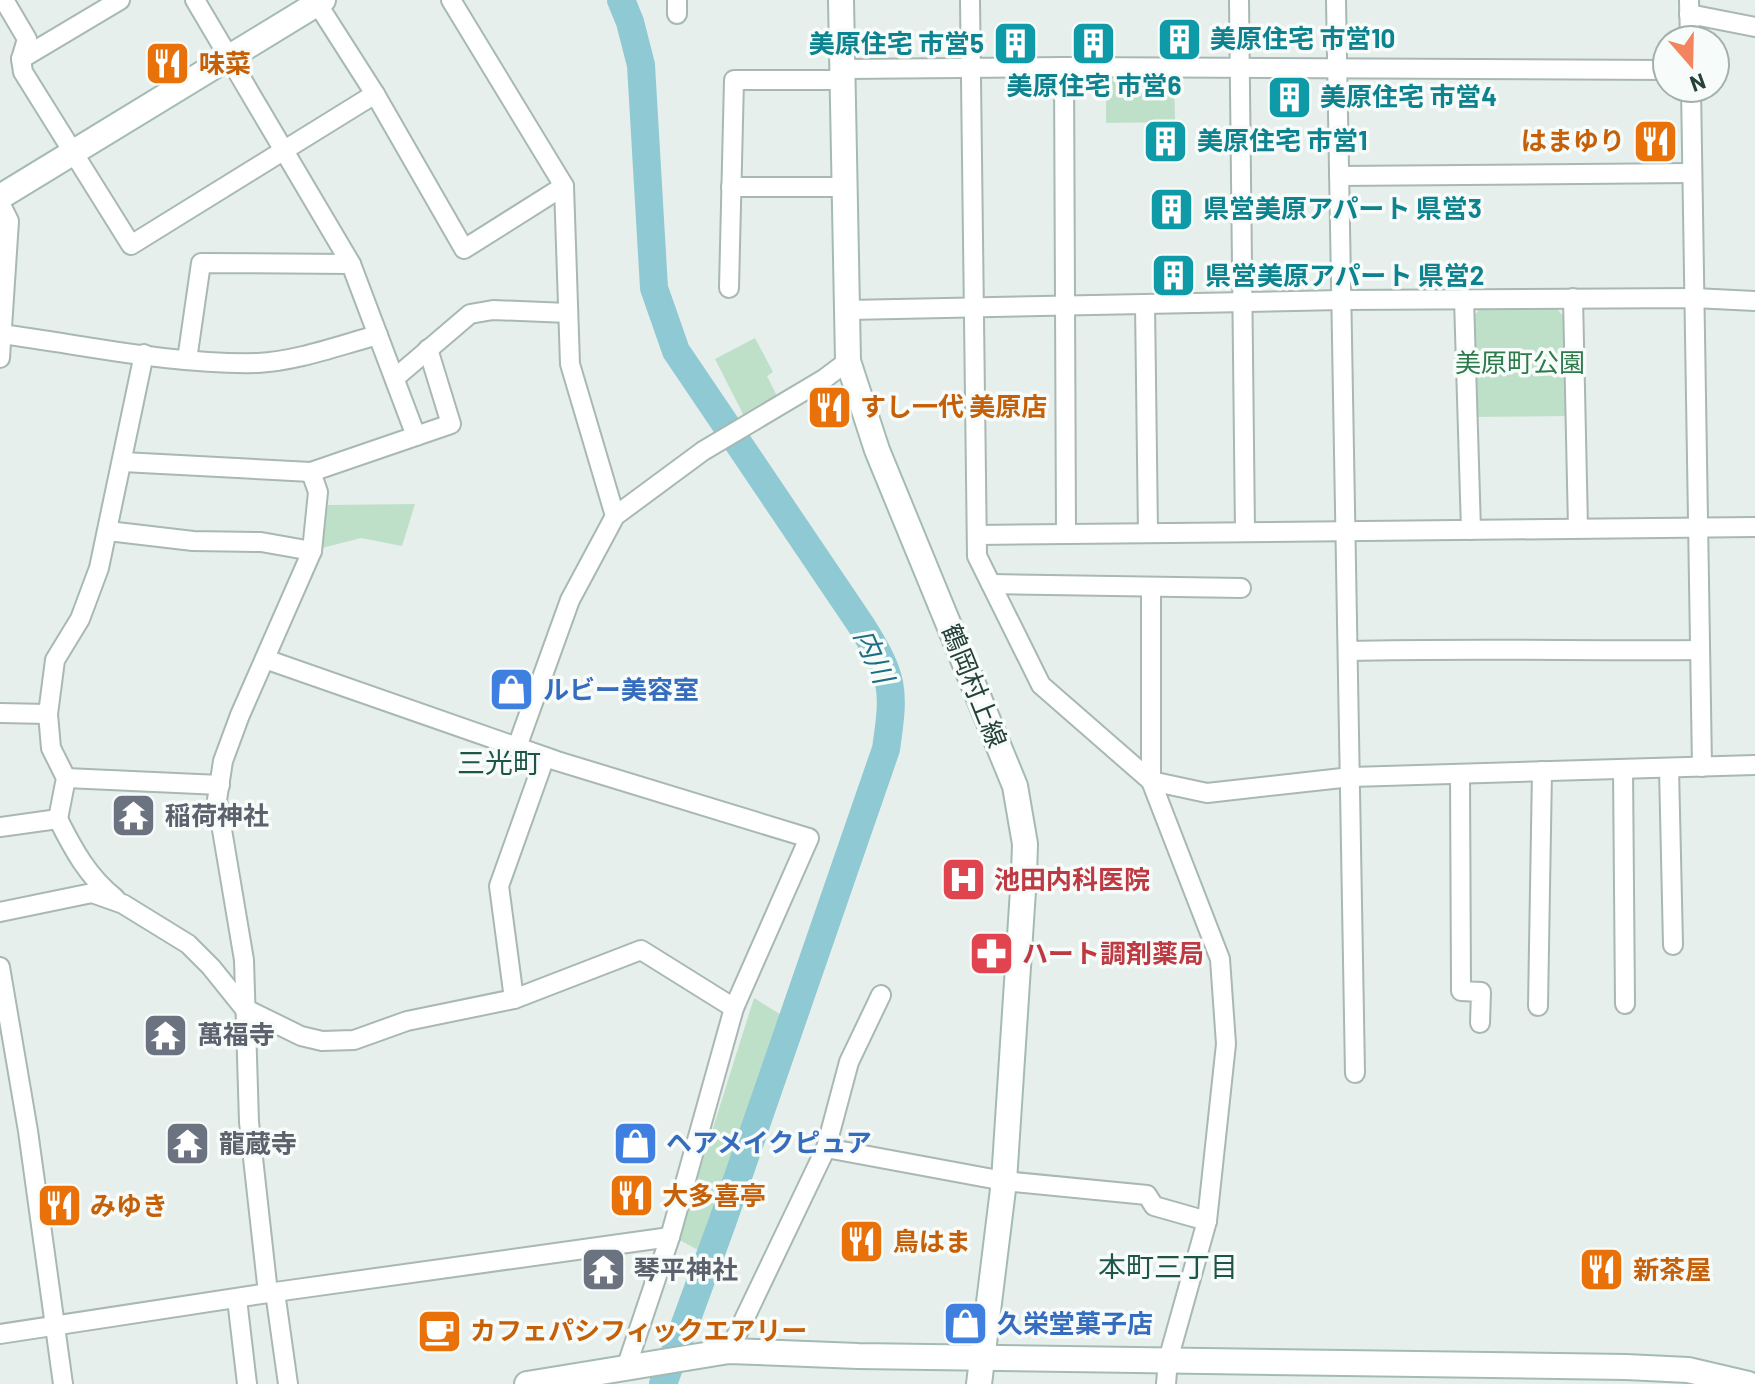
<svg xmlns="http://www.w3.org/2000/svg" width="1755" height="1384" font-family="Barlow,'Noto Sans JP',sans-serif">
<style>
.green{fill:#bfe0c8}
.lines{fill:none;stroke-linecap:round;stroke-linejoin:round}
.river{stroke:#8ec9d4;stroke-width:28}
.street-casing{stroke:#a8b8b2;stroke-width:22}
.secondary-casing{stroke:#a4bbb3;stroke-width:28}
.street{stroke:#fff;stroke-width:18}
.secondary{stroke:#fff;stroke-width:24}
.labels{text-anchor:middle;stroke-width:7;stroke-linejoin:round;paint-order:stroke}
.culture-label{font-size:26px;font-weight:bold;fill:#0d838f;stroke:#f7fbf9;text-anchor:start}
.food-label{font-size:26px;font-weight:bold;fill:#c56008;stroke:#f7fbf9;text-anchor:start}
.park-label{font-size:26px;fill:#2d7a4b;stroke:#f7fbf9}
.street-label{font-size:26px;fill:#24423a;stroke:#f7fbf9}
.shop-label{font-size:26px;font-weight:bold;fill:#366cbe;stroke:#f7fbf9;text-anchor:start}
.worship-label{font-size:26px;font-weight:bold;fill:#5b616d;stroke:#f7fbf9;text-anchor:start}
.health-label{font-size:26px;font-weight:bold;fill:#be3a42;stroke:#f7fbf9;text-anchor:start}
.water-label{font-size:28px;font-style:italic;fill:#1c6f80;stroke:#f7fbf9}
.neighbourhood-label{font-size:28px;fill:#1f5548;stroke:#f7fbf9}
</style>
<rect width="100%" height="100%" fill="#e6efeb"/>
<g class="green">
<polygon points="1174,75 1175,122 1106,123 1106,77"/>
<polygon points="1557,309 1570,324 1572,416 1472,417 1468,322 1479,310"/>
<polygon points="755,338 773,372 767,376 779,400 745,418 715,359"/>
<polygon points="415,504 402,546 361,538 318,549 328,505"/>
<polygon points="754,998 783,1016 705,1254 678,1239"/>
</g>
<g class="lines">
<path class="river" d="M621 0 630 22 641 65 654 288 676 351 861 625C894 678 895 688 886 749L722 1223 663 1384"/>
<defs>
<g id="street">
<polyline points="4,0 27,39 21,59 23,72 131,245 375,94"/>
<polyline points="195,0 351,264 416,436"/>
<polyline points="315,0 375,94 464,249 564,186"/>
<polyline points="451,0 564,186 570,364 615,516"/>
<polyline points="677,0 677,14"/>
<polyline points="970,0 977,556 1041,685 1151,781 1207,793 1351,777 1755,765"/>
<polyline points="1239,0 1245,532"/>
<polyline points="1336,0 1355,1073"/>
<polyline points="1689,0 1690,40"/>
<polyline points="1689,14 1755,27"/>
<polyline points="21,59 120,0"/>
<polyline points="1064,67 1066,534"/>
<polyline points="843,69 1064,67 1667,70"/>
<polyline points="1691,88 1702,767"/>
<polyline points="1339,176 1692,173"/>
<polyline points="731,187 845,187"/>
<polyline points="0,203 9,221 0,358"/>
<polyline points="729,288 734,80 843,80"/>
<polyline points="1573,298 1578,528"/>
<polyline points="1464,299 1471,530"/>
<polyline points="1145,304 1148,533"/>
<polyline points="848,310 1341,300 1694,298 1755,301"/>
<path d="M0 334C85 345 172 365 258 363 298 361 340 345 378 335"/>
<polyline points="187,360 201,263 351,264"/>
<polyline points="395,378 470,314 493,310 568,313"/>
<polyline points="123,462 311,472 451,424 428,349"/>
<polyline points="108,531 193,541 261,542 312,551"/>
<polyline points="977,535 1755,527"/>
<polyline points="991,584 1241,588"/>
<polyline points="1151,587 1151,781 1220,959 1226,1044 1207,1221 1168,1360 1166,1384"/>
<path d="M1349 651C1466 648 1583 651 1700 650"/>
<polyline points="265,659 557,761 809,838 734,1008 670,1237 626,1368"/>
<polyline points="0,713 48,714"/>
<polyline points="517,747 570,600 615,516 703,451 824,379 848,361"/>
<polyline points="1669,768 1673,945"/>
<polyline points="1623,769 1625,1004"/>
<polyline points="1460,774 1461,991 1481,992 1480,1023"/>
<polyline points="66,778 220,785"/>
<path d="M58 819C73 849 88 877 115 898"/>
<polyline points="0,827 58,819 66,778 51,748 48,714 55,660 80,619 99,568 144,354"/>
<polyline points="0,912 92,893 123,904 188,944 211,967 244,1008 301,1036 322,1041 354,1040 407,1021 514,999 641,950 734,1008"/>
<polyline points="0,967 28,1131 63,1384"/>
<polyline points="514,999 499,886 545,757"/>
<polyline points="1538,1006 1542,771"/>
<polyline points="826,1148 1004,1181 1147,1195 1154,1206 1207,1221"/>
<polyline points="275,1292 288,1384"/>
<polyline points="268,1293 249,1122 244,960 217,800 223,761 240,715 312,551 318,492 311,472"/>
<polyline points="237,1299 247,1384"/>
<polyline points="0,1334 275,1292 670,1237"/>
<polyline points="729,1351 826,1148 849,1062 881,995"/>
</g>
<g id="secondary">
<polyline points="841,0 848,361 877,450 1015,786 1025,844 1024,875 1004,1181 979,1384"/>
<polyline points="0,197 323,0"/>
<polyline points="527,1384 729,1351 858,1356 1626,1367 1688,1370 1748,1384"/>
</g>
</defs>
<use href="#street" class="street-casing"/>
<use href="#secondary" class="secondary-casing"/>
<use href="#street" class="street"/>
<use href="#secondary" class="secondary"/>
</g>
<defs>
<symbol id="building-square" viewBox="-11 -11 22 22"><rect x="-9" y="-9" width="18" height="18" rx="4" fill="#0f9aa8" stroke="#f7fbf9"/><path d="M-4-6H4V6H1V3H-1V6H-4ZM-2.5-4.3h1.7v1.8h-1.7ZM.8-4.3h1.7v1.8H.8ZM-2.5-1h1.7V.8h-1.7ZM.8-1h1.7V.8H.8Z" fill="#fff"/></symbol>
<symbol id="restaurant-square" viewBox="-11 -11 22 22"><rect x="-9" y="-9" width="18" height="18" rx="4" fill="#e8710a" stroke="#f7fbf9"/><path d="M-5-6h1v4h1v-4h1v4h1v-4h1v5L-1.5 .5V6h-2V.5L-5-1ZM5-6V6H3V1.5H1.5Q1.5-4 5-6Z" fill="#fff"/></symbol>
<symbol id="shop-square" viewBox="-11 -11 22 22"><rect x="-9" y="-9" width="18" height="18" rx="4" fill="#3f7fe0" stroke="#f7fbf9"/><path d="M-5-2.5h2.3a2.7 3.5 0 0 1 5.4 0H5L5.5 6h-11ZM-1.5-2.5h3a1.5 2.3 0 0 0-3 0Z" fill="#fff"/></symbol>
<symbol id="temple-square" viewBox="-11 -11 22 22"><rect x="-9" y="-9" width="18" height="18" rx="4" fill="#6b7280" stroke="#f7fbf9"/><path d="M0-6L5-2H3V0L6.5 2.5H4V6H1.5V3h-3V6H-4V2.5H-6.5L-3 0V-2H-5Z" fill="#fff"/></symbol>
<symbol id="hospital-square" viewBox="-11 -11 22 22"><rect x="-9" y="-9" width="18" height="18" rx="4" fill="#e0444e" stroke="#f7fbf9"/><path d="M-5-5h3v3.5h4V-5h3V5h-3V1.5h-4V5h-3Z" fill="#fff"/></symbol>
<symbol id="pharmacy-square" viewBox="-11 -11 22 22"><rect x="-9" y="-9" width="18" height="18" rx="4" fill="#e0444e" stroke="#f7fbf9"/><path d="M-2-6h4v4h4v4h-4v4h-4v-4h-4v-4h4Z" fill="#fff"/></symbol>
<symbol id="cafe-square" viewBox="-11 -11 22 22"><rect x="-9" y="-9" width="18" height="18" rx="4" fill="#e8710a" stroke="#f7fbf9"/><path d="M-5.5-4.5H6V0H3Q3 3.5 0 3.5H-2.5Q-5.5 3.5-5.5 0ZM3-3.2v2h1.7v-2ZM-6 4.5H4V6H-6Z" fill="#fff"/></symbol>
</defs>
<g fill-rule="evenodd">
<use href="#building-square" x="1154" y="14" width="51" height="51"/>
<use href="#building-square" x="1068" y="18" width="51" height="51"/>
<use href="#building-square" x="990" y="18" width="51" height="51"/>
<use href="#restaurant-square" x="142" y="38" width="51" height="51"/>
<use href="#building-square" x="1264" y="72" width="51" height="51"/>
<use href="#building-square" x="1140" y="116" width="51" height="51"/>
<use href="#restaurant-square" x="1630" y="116" width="51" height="51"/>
<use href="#building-square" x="1146" y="184" width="51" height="51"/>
<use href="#building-square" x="1148" y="250" width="51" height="51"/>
<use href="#restaurant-square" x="804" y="382" width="51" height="51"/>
<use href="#shop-square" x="486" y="664" width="51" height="51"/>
<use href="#temple-square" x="108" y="790" width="51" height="51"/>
<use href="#hospital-square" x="938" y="854" width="51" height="51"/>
<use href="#pharmacy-square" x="966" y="928" width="51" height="51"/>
<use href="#temple-square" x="140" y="1010" width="51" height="51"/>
<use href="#shop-square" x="610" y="1118" width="51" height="51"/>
<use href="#temple-square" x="162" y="1118" width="51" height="51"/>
<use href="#restaurant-square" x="606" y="1170" width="51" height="51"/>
<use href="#restaurant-square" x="34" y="1180" width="51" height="51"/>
<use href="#restaurant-square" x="836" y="1216" width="51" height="51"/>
<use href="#temple-square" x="578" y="1244" width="51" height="51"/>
<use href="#restaurant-square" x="1576" y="1244" width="51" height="51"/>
<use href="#shop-square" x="940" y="1298" width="51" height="51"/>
<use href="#cafe-square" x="414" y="1306" width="51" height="51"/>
</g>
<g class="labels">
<g class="culture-label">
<text x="1210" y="48">美原住宅 市営10</text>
<text x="984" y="53" text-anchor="end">美原住宅 市営5</text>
<text x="1094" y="95" text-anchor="middle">美原住宅 市営6</text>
<text x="1320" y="106">美原住宅 市営4</text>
<text x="1197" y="150">美原住宅 市営1</text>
<text x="1203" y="218">県営美原アパート 県営3</text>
<text x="1205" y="285">県営美原アパート 県営2</text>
</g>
<g class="food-label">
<text x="199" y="73">味菜</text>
<text x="1625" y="150" text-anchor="end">はまゆり</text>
<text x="860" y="416">すし一代 美原店</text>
<text x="662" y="1205">大多喜亭</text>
<text x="90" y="1215">みゆき</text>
<text x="893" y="1251">鳥はま</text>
<text x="1633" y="1279">新茶屋</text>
<text x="470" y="1340">カフェパシフィックエアリー</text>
</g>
<g class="park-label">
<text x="1520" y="372">美原町公園</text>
</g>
<g class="street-label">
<text transform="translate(974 686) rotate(68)" y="9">鶴岡村上線</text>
</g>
<g class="shop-label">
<text x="543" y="699">ルビー美容室</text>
<text x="666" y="1152">ヘアメイクピュア</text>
<text x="997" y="1333">久栄堂菓子店</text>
</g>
<g class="worship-label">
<text x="165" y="825">稲荷神社</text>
<text x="197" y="1044">萬福寺</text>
<text x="219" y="1153">龍蔵寺</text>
<text x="634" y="1279">琴平神社</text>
</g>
<g class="health-label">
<text x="994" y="889">池田内科医院</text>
<text x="1022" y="963">ハート調剤薬局</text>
</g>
<g class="water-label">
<text transform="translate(874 656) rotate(66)" y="10">内川</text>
</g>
<g class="neighbourhood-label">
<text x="499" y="773">三光町</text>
<text x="1168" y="1277">本町三丁目</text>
</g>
</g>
<g transform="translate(1691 64) rotate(160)"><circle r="38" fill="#f7fbf9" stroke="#a3b1ad" stroke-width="2"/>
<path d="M0-6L14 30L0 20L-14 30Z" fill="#f4845f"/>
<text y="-12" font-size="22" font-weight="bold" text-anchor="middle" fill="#24423a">N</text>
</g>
</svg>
